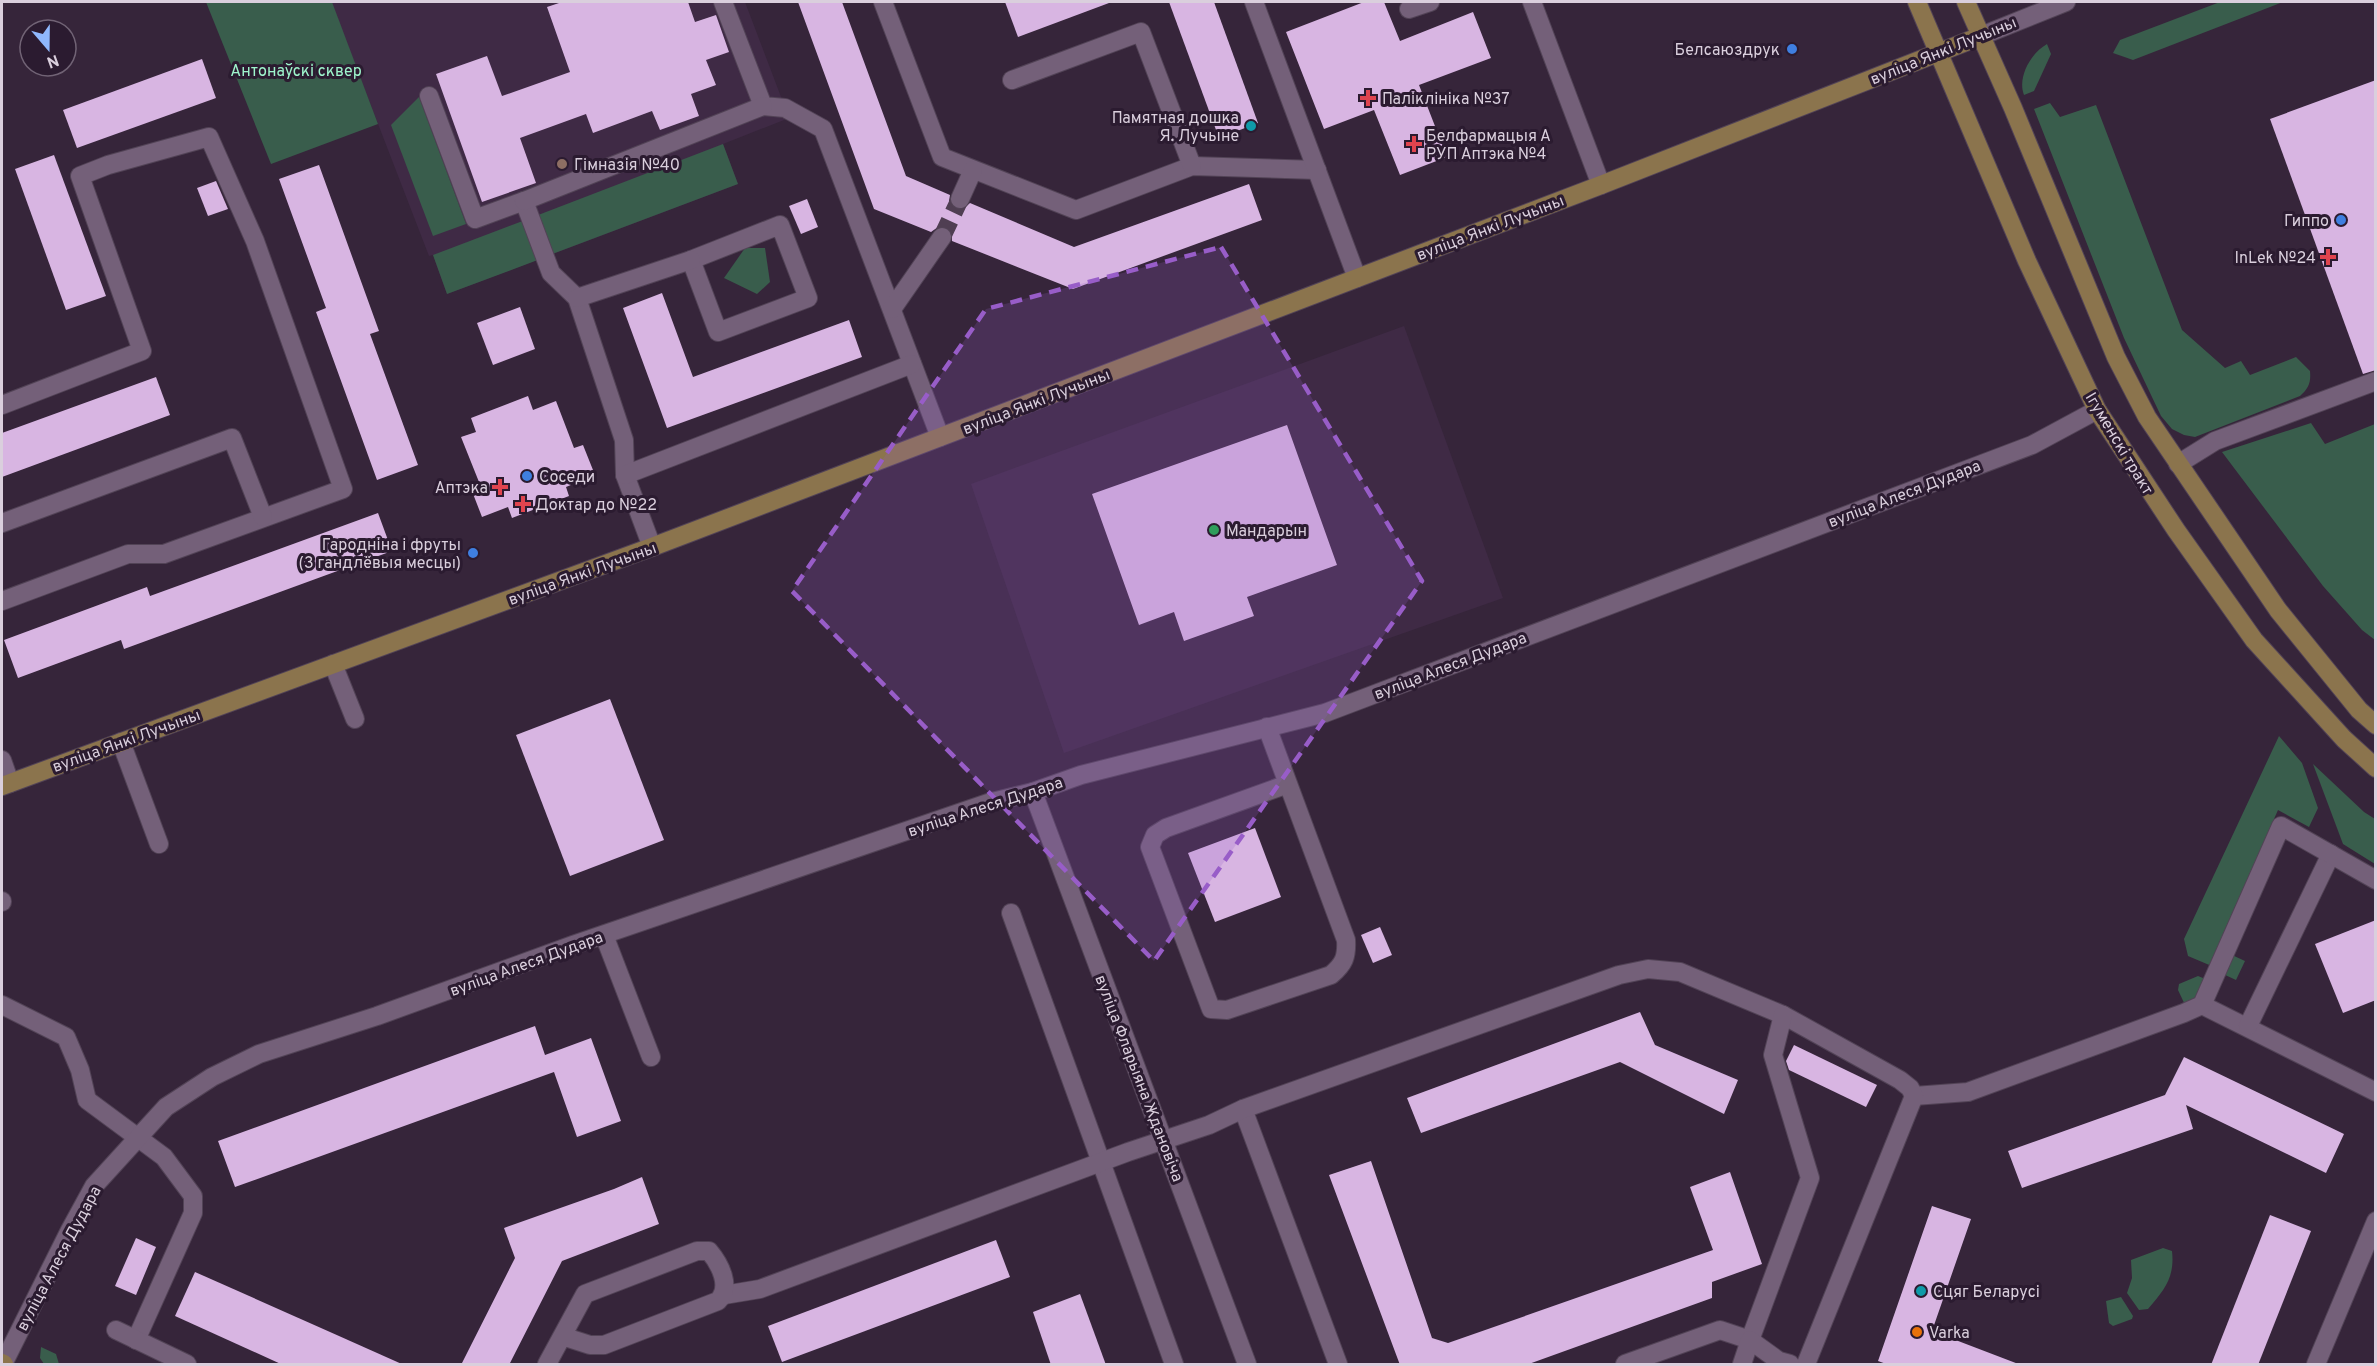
<svg xmlns="http://www.w3.org/2000/svg" width="2377" height="1366" font-family="Overpass,sans-serif">
<style>
.built{fill:#3f2a45}
.green{fill:#395d4c}
.building{fill:#d8b5e2}
.lines{fill:none;stroke-linecap:round;stroke-linejoin:round}
.minor-tunnel{stroke:#4f3e52;stroke-width:18;stroke-dasharray:18 9;stroke-linecap:butt}
.minor-casing{stroke:#524356;stroke-width:20}
.major-casing{stroke:#524356;stroke-width:20}
.minor{stroke:#746079;stroke-width:18}
.major{stroke:#8b744d;stroke-width:18}
.marked{fill:#985dc8;fill-opacity:0.2;stroke:#985dc8;stroke-width:4.5;stroke-dasharray:12 8;stroke-linejoin:round}
.shop-dot{fill:#3f7fe0;stroke:#2b1b30;stroke-width:2}
.health-dot{fill:#e0444e;stroke:#2b1b30;stroke-width:2}
.culture-dot{fill:#0f9aa8;stroke:#2b1b30;stroke-width:2}
.education-dot{fill:#8d6e63;stroke:#2b1b30;stroke-width:2}
.leisure-dot{fill:#2e9e5b;stroke:#2b1b30;stroke-width:2}
.food-dot{fill:#e8710a;stroke:#2b1b30;stroke-width:2}
.labels{text-anchor:middle;stroke-width:6;stroke-linejoin:round;paint-order:stroke}
.poi-label{font-size:16px;fill:#dacfdd;stroke:#2b1b30;text-anchor:start}
.street-label{font-size:16px;fill:#dacfdd;stroke:#2b1b30}
.park-label{font-size:16px;fill:#9ef5cc;stroke:#2b1b30}
</style>
<rect width="100%" height="100%" fill="#36253a"/>
<g class="built">
<polygon points="331,2 745,2 789,118 723,144 738,184 447,294 433,255 429,256"/>
<polygon points="1404,326 1503,598 1064,753 971,484"/>
</g>
<g class="green">
<polygon points="206,2 332,2 378,124 271,164"/>
<polygon points="2220,2 2283,2 2133,60 2113,53 2120,40"/>
<path d="M2047 44 2051 54 2034 91 2024 95C2017 77 2031 53 2047 44Z"/>
<polygon points="419,97 466,224 433,236 391,125"/>
<path d="M2050 103 2060 117 2096 105 2182 330 2225 368 2241 361 2250 375 2296 357 2310 371C2311 382 2309 388 2300 396L2195 437 2184 435 2172 429 2161 416 2124 338 2034 109Z"/>
<polygon points="723,144 738,184 547,256 533,217"/>
<polygon points="528,219 543,258 447,294 433,255"/>
<polygon points="745,248 765,248 770,282 757,294 724,278"/>
<polygon points="2311,423 2325,444 2375,424 2375,640 2362,630 2323,586 2222,452"/>
<polygon points="2279,736 2302,763 2318,808 2309,827 2278,810 2223,934 2226,941 2214,967 2188,956 2184,939"/>
<polygon points="2313,764 2364,812 2375,819 2375,864 2343,844"/>
<polygon points="2232,955 2245,961 2236,980 2223,974"/>
<polygon points="2198,976 2208,980 2201,996 2186,1007 2178,990 2179,984"/>
<path d="M2163 1248 2172 1251C2175 1278 2164 1290 2148 1309L2139 1310 2127 1293 2132 1278 2131 1260Z"/>
<polygon points="2121,1297 2133,1316 2132,1319 2113,1326 2109,1323 2106,1301"/>
<polygon points="41,1347 56,1354 59,1364 44,1364 40,1358"/>
</g>
<g class="building">
<polygon points="562,2 688,2 695,22 716,15 729,52 706,60 716,85 691,94 699,116 660,130 652,111 593,133 586,114 520,138 536,183 482,202 436,74 487,56 502,96 570,72 547,7"/>
<polygon points="798,2 842,2 906,176 950,195 949,201 955,209 962,210 970,203 1074,247 1249,184 1262,220 1073,289 952,241 952,233 948,227 938,227 931,232 874,209"/>
<polygon points="1005,2 1108,2 1109,3 1018,37"/>
<polygon points="1169,2 1214,2 1258,123 1219,138"/>
<polygon points="1364,2 1384,2 1400,41 1473,12 1491,58 1419,85 1447,157 1400,175 1374,110 1324,129 1286,32"/>
<polygon points="202,59 216,98 77,148 63,110"/>
<polygon points="2376,80 2376,370 2363,374 2270,119"/>
<polygon points="54,155 106,296 66,310 15,169"/>
<polygon points="319,165 379,331 370,334 418,465 377,480 316,312 326,308 279,179"/>
<polygon points="216,181 228,209 208,216 197,188"/>
<polygon points="807,199 818,227 801,234 789,206"/>
<polygon points="662,293 693,377 849,320 862,357 667,428 623,308"/>
<polygon points="520,307 535,349 493,365 477,323"/>
<polygon points="156,377 170,415 2,477 2,433"/>
<polygon points="528,396 533,410 556,401 574,448 583,445 595,475 566,487 569,496 512,518 508,507 482,517 470,486 479,482 461,437 476,432 471,418"/>
<polygon points="1287,425 1337,565 1247,597 1254,616 1184,641 1174,612 1139,625 1092,494"/>
<polygon points="378,513 392,551 124,649 121,640 18,678 4,640 147,587 150,596"/>
<polygon points="610,699 664,840 570,876 516,735"/>
<polygon points="1255,828 1281,897 1215,922 1188,853"/>
<polygon points="2376,920 2376,1000 2343,1013 2315,944"/>
<polygon points="1380,927 1392,955 1373,963 1361,935"/>
<polygon points="1640,1012 1655,1045 1738,1080 1724,1114 1620,1062 1421,1133 1407,1098"/>
<polygon points="535,1026 545,1055 591,1038 621,1121 577,1137 554,1072 235,1187 218,1141"/>
<polygon points="1794,1045 1877,1085 1866,1107 1789,1070 1786,1061"/>
<polygon points="2184,1057 2344,1134 2326,1173 2186,1105 2193,1129 2022,1188 2008,1151 2165,1095"/>
<polygon points="1371,1161 1432,1338 1448,1343 1713,1250 1690,1187 1730,1172 1762,1264 1712,1282 1712,1298 1526,1365 1400,1365 1329,1175"/>
<polygon points="642,1177 659,1224 562,1261 509,1365 461,1365 515,1258 504,1228 614,1189"/>
<polygon points="1932,1206 1971,1219 1932,1331 2021,1365 1889,1365 1878,1361"/>
<polygon points="2270,1215 2311,1231 2258,1365 2211,1365"/>
<polygon points="136,1238 156,1247 136,1295 115,1286"/>
<polygon points="996,1240 1010,1277 782,1362 768,1326"/>
<polygon points="195,1272 339,1336 404,1365 283,1365 175,1316"/>
<polygon points="1080,1294 1106,1365 1051,1365 1033,1312"/>
</g>
<g class="lines">
<polyline class="minor-tunnel" points="942,237 960,199"/>
<defs>
<g id="minor">
<polyline points="723,2 763,106 785,108 823,129 940,437"/>
<polyline points="883,2 942,157 1076,210 1192,166 1317,170"/>
<polyline points="1254,2 1357,278"/>
<polyline points="1532,2 1601,185"/>
<polyline points="1409,9 1430,2"/>
<polyline points="1981,36 2066,2"/>
<polyline points="1012,80 1141,32 1192,166"/>
<polyline points="429,96 475,219 524,201 551,273 577,298 624,440 625,475 652,547"/>
<polyline points="960,199 973,170"/>
<polyline points="524,201 763,106"/>
<polygon points="780,225 808,298 718,332 691,260"/>
<polyline points="577,298 691,260"/>
<polyline points="892,309 942,237"/>
<polyline points="2,405 142,351 80,176 108,165 209,137 255,241 343,489 164,554 128,554 2,601"/>
<polyline points="2178,464 2215,441 2376,381"/>
<polyline points="625,475 912,364"/>
<polyline points="2,523 232,438 263,517"/>
<polyline points="333,664 355,719"/>
<path d="M1267 727 1346 940C1347 957 1344 964 1331 975L1227 1010 1211 1009 1150 847 1155 835 1166 828 1288 784"/>
<polyline points="121,742 159,844"/>
<polyline points="2,760 10,783"/>
<polyline points="1033,792 1247,1364"/>
<polyline points="2,902 2,901"/>
<polyline points="1011,913 1174,1364"/>
<polyline points="604,935 651,1057"/>
<polyline points="2,1005 66,1037 80,1070 87,1100 164,1157 193,1196 193,1213 136,1340"/>
<polyline points="2202,1005 2376,1092"/>
<polyline points="2248,1026 2331,854"/>
<polyline points="1914,1096 1968,1092 2184,1013 2202,1005 2281,826 2376,880"/>
<polyline points="1243,1109 1338,1364"/>
<polyline points="724,1295 760,1289 1128,1152 1209,1125 1243,1109 1619,975 1648,969 1680,972 1783,1015 1900,1080 1910,1088 1914,1096 1806,1364"/>
<polyline points="116,1330 187,1364"/>
<polyline points="3,1364 70,1230 94,1186 166,1107 212,1077 259,1054 377,1016 573,945 988,803 1033,792 1081,775 1325,713 2032,445 2097,410"/>
<path d="M547 1364 585 1294 697 1251H709C720 1264 732 1287 718 1301L604 1345H590L562 1336"/>
<polyline points="1625,1364 1720,1330 1750,1340 1810,1178 1773,1055 1783,1015"/>
<polyline points="1742,1364 1750,1340 1779,1361 1790,1364"/>
<polyline points="2316,1364 2376,1221"/>
</g>
<g id="major">
<polyline points="1917,2 2027,261 2097,410 2176,530 2254,640 2344,739 2376,768"/>
<polyline points="1966,2 2013,108 2116,357 2147,417 2278,610 2359,710 2376,725"/>
<polyline points="2,786 652,547 1601,185 1981,36"/>
<polyline points="2,1363 4,1364"/>
</g>
</defs>
<use href="#minor" class="minor-casing"/>
<use href="#major" class="major-casing"/>
<use href="#minor" class="minor"/>
<use href="#major" class="major"/>
</g>
<path class="marked" d="M1221 247 1422 581 1154 961 792 591 986 309Z"/>
<g class="shop-dot">
<circle cx="1792" cy="49" r="6"/>
<circle cx="2341" cy="220" r="6"/>
<circle cx="527" cy="476" r="6"/>
<circle cx="473" cy="553" r="6"/>
</g>
<g class="health-dot">
<path d="M1365 89h6v6h6v6h-6v6h-6v-6h-6v-6h6z"/>
<path d="M1411 135h6v6h6v6h-6v6h-6v-6h-6v-6h6z"/>
<path d="M2325 248h6v6h6v6h-6v6h-6v-6h-6v-6h6z"/>
<path d="M497 478h6v6h6v6h-6v6h-6v-6h-6v-6h6z"/>
<path d="M520 495h6v6h6v6h-6v6h-6v-6h-6v-6h6z"/>
</g>
<g class="culture-dot">
<circle cx="1251" cy="126" r="6"/>
<circle cx="1921" cy="1291" r="6"/>
</g>
<circle class="education-dot" cx="562" cy="164" r="6"/>
<circle class="leisure-dot" cx="1214" cy="530" r="6"/>
<circle class="food-dot" cx="1917" cy="1332" r="6"/>
<g class="labels">
<g class="poi-label">
<text x="1780" y="55" text-anchor="end">Белсаюздрук</text>
<text x="1382" y="104">Паліклініка №37</text>
<text x="1239" y="123" text-anchor="end">Памятная дошка<tspan x="1239" dy="18">Я. Лучыне</tspan></text>
<text x="1426" y="141">Белфармацыя А<tspan x="1426" dy="18">РУП Аптэка №4</tspan></text>
<text x="574" y="170">Гімназія №40</text>
<text x="2329" y="226" text-anchor="end">Гиппо</text>
<text x="2316" y="263" text-anchor="end">InLek №24</text>
<text x="539" y="482">Соседи</text>
<text x="488" y="493" text-anchor="end">Аптэка</text>
<text x="535" y="510">Доктар до №22</text>
<text x="1226" y="536">Мандарын</text>
<text x="461" y="550" text-anchor="end">Гародніна і фруты<tspan x="461" dy="18">(3 гандлёвыя месцы)</tspan></text>
<text x="1933" y="1297">Сцяг Беларусі</text>
<text x="1929" y="1338">Varka</text>
</g>
<g class="street-label">
<text transform="translate(1943 50) rotate(-22)" y="6">вуліца Янкі Лучыны</text>
<text transform="translate(1490 227) rotate(-21)" y="6">вуліца Янкі Лучыны</text>
<text transform="translate(1036 401) rotate(-21)" y="6">вуліца Янкі Лучыны</text>
<text transform="translate(2120 443) rotate(59)" y="6">Ігуменскі тракт</text>
<text transform="translate(1904 493) rotate(-21)" y="6">вуліца Алеся Дудара</text>
<text transform="translate(582 573) rotate(-20)" y="6">вуліца Янкі Лучыны</text>
<text transform="translate(1450 665) rotate(-21)" y="6">вуліца Алеся Дудара</text>
<text transform="translate(126 740) rotate(-20)" y="6">вуліца Янкі Лучыны</text>
<text transform="translate(985 806) rotate(-18)" y="6">вуліца Алеся Дудара</text>
<text transform="translate(526 963) rotate(-20)" y="6">вуліца Алеся Дудара</text>
<text transform="translate(1140 1078) rotate(69)" y="6">вуліца Фларыяна Ждановіча</text>
<text transform="translate(58 1258) rotate(-62)" y="6">вуліца Алеся Дудара</text>
</g>
<g class="park-label">
<text x="296" y="76">Антонаўскі сквер</text>
</g>
</g>
<rect width="2377" height="1366" fill="none" stroke="#dacfdd" stroke-width="6"/>
<g transform="translate(48 48) rotate(160)"><circle r="28" fill="#2b1b30" stroke="#716375" stroke-width="1.5"/>
<path d="M0-4.5L10 22L0 15L-10 22Z" fill="#90b8fd"/>
<text y="-9" font-size="16" font-weight="bold" text-anchor="middle" fill="#dacfdd">N</text>
</g>
</svg>
